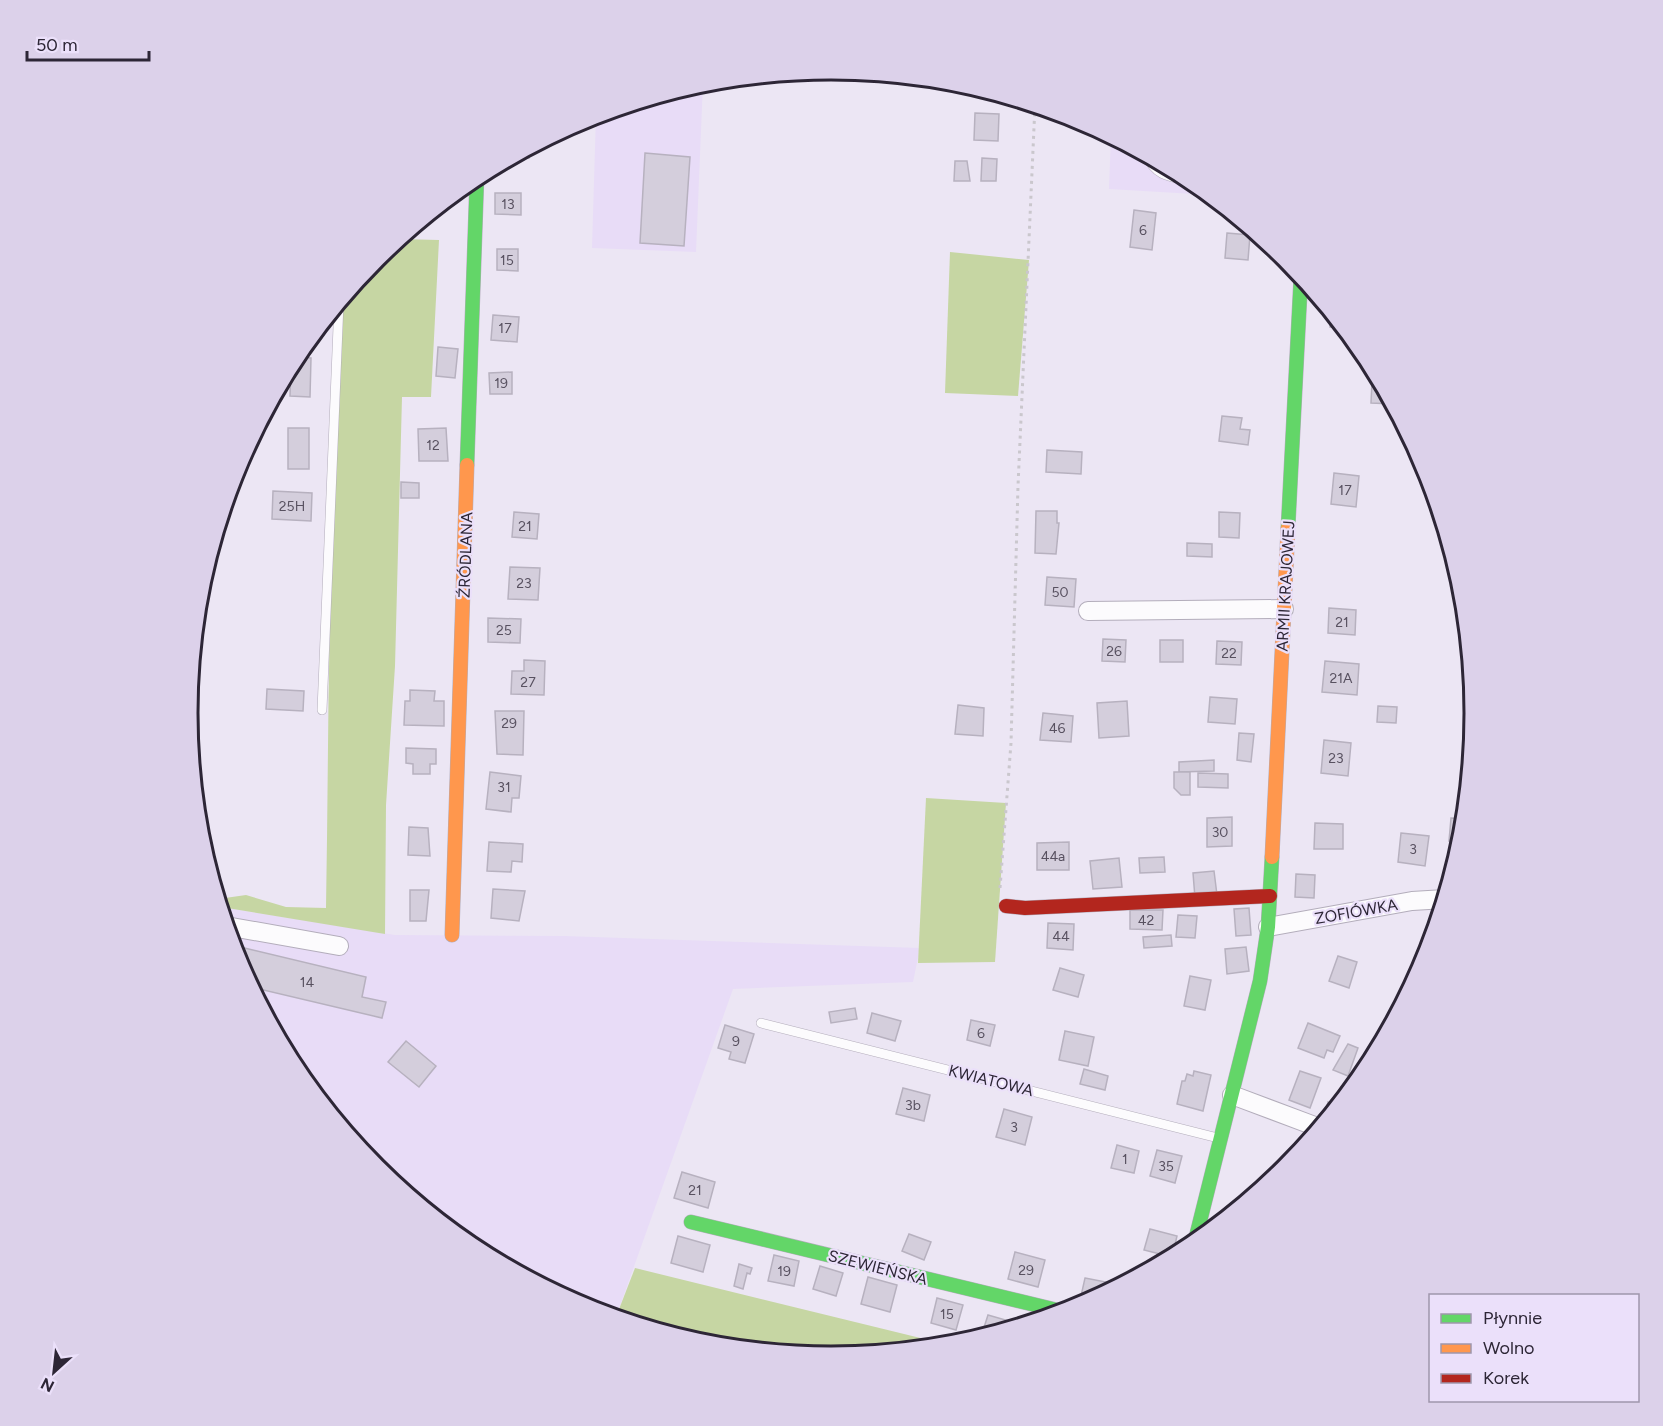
<svg xmlns="http://www.w3.org/2000/svg" width="1663" height="1426" font-family="Figtree,sans-serif">
<style>
.built{fill:#e8dcf7}
.green{fill:#c6d6a3}
.building{fill:#d4cedc;stroke:#b7b1bf;stroke-width:1.5}
.lines{fill:none;stroke-linecap:round;stroke-linejoin:round}
.lane-casing{stroke:#b3adbb;stroke-width:10}
.street-casing{stroke:#b3adbb;stroke-width:20}
.fast-casing{stroke:#b3adbb;stroke-width:15}
.slow-casing{stroke:#b3adbb;stroke-width:15}
.jam-casing{stroke:#b3adbb;stroke-width:15}
.path{stroke:#cac7cd;stroke-width:3;stroke-dasharray:3 4.5;stroke-linecap:butt}
.lane{stroke:#fcfbfd;stroke-width:9}
.street{stroke:#fcfbfd;stroke-width:18}
.fast{stroke:#63d668;stroke-width:14}
.slow{stroke:#ff974d;stroke-width:14}
.jam{stroke:#b3261e;stroke-width:14}
.labels{text-anchor:middle;stroke-width:4.5;stroke-linejoin:round;paint-order:stroke}
.number-label{font-size:14px;fill:#585160}
.street-label{font-size:16px;fill:#2d2636;stroke:#ebe0fa}
.rim{fill:none;stroke:#2d2636;stroke-width:3}
</style>
<rect width="100%" height="100%" fill="#ece6f4"/>
<g class="built">
<polygon points="703,82 696,252 592,248 596,115"/>
<polygon points="1111,135 1190,178 1211,195 1109,189"/>
<polygon points="221,907 395,935 564,936 920,948 913,982 733,989 616,1317 585,1308 473,1248 376,1168 296,1070 236,959"/>
</g>
<g class="green">
<path d="M399 239 439 240 431 397H402L395 666 386 805 385 934 221 907 218 899 246 895 286 907 326 908C329 743 327 577 339 412 341 380 335 327 344 298 349 282 385 250 399 239Z"/>
<polygon points="950,252 1029,260 1018,396 945,393"/>
<polygon points="926,798 1006,803 995,962 918,963"/>
<polygon points="635,1268 949,1345 831,1357 706,1345 616,1317"/>
</g>
<g class="building">
<polygon points="656,96 655,105 634,103"/>
<polygon points="975,113 999,114 998,141 974,140"/>
<polygon points="529,148 529,158 511,157"/>
<polygon points="645,153 690,157 684,246 640,243"/>
<polygon points="982,158 997,159 996,181 981,181"/>
<polygon points="955,161 967,161 970,181 954,181"/>
<polygon points="495,193 521,193 521,215 495,214"/>
<polygon points="1134,210 1156,213 1152,250 1130,247"/>
<polygon points="1227,233 1250,235 1248,260 1225,258"/>
<polygon points="497,249 518,249 518,271 497,270"/>
<polygon points="1330,311 1344,328 1330,327"/>
<polygon points="493,315 519,317 517,342 491,340"/>
<polygon points="438,347 458,349 455,378 436,376"/>
<polygon points="295,357 311,358 310,397 290,396 291,364"/>
<polygon points="512,372 512,394 490,394 489,373"/>
<polygon points="1372,382 1381,382 1393,404 1371,403"/>
<polygon points="1222,416 1242,418 1240,429 1250,430 1248,445 1219,441"/>
<rect x="288" y="428" width="21" height="41"/>
<polygon points="446,428 448,461 419,461 418,429"/>
<polygon points="1047,450 1082,452 1081,474 1046,472"/>
<polygon points="1334,473 1359,476 1356,507 1331,504"/>
<polygon points="401,482 419,483 419,498 401,498"/>
<polygon points="273,491 312,493 311,521 272,519"/>
<polygon points="1036,511 1057,511 1057,523 1059,523 1056,554 1035,553"/>
<polygon points="514,512 539,514 537,539 512,537"/>
<polygon points="1219,512 1240,513 1239,538 1219,537"/>
<polygon points="1187,543 1212,544 1212,557 1187,556"/>
<polygon points="510,567 540,568 538,600 508,599"/>
<polygon points="1047,577 1076,579 1074,607 1045,605"/>
<polygon points="1329,608 1356,610 1355,635 1328,633"/>
<polygon points="488,618 521,619 520,643 488,642"/>
<polygon points="1103,639 1126,640 1125,662 1102,661"/>
<rect x="1160" y="640" width="23" height="22"/>
<polygon points="1217,641 1242,642 1241,665 1216,664"/>
<polygon points="524,660 545,661 544,695 511,694 512,671 524,671"/>
<polygon points="1325,661 1359,664 1357,695 1322,692"/>
<polygon points="267,689 304,691 303,711 266,709"/>
<polygon points="410,690 435,691 434,701 444,701 444,726 404,725 405,701 410,701"/>
<polygon points="1210,697 1237,699 1235,724 1208,722"/>
<polygon points="1127,701 1129,736 1099,738 1097,703"/>
<polygon points="958,705 984,708 983,736 955,734"/>
<polygon points="1378,706 1397,707 1396,723 1377,722"/>
<polygon points="495,711 524,711 523,755 497,754"/>
<polygon points="1043,713 1073,716 1071,742 1040,740"/>
<polygon points="1239,733 1254,734 1251,762 1237,760"/>
<polygon points="1324,740 1351,743 1348,776 1321,773"/>
<polygon points="406,748 436,749 436,764 430,764 430,774 413,774 413,764 406,763"/>
<polygon points="1214,760 1214,771 1179,772 1179,762"/>
<polygon points="490,772 521,776 519,798 512,798 511,812 486,809"/>
<polygon points="1174,772 1190,772 1190,795 1181,795 1174,788"/>
<polygon points="1198,773 1228,774 1228,788 1198,787"/>
<polygon points="1232,817 1232,846 1207,847 1207,818"/>
<polygon points="1451,818 1465,819 1462,842 1449,841"/>
<polygon points="1315,823 1343,824 1343,849 1314,849"/>
<polygon points="409,827 428,828 430,856 408,855"/>
<polygon points="1401,833 1429,836 1425,866 1398,862"/>
<polygon points="489,842 523,844 522,862 512,861 511,872 487,871"/>
<polygon points="1069,842 1069,870 1037,870 1037,843"/>
<polygon points="1164,857 1165,872 1140,873 1139,858"/>
<polygon points="1119,858 1122,887 1093,889 1090,861"/>
<polygon points="1214,871 1217,895 1195,898 1193,873"/>
<polygon points="1296,874 1315,875 1314,898 1295,897"/>
<polygon points="493,889 525,891 519,921 491,918"/>
<polygon points="410,890 429,890 426,921 410,921"/>
<polygon points="1249,908 1251,935 1236,936 1234,909"/>
<polygon points="1130,910 1163,910 1162,930 1130,929"/>
<polygon points="1178,915 1197,916 1195,938 1176,937"/>
<polygon points="1431,917 1439,920 1432,942 1424,940"/>
<polygon points="1048,923 1074,924 1073,950 1047,948"/>
<polygon points="1171,935 1172,946 1144,948 1143,937"/>
<polygon points="232,945 366,977 362,997 386,1002 382,1018 251,987"/>
<polygon points="1246,947 1249,971 1227,974 1225,949"/>
<polygon points="1338,956 1357,962 1349,988 1329,981"/>
<polygon points="1060,968 1084,975 1078,997 1053,990"/>
<polygon points="1190,976 1211,980 1205,1010 1184,1006"/>
<polygon points="855,1008 857,1019 831,1023 829,1012"/>
<polygon points="872,1013 901,1021 895,1041 867,1033"/>
<polygon points="971,1020 995,1025 990,1046 967,1040"/>
<polygon points="1308,1023 1340,1036 1333,1052 1327,1050 1324,1058 1298,1048"/>
<polygon points="725,1025 754,1034 745,1063 729,1059 731,1052 718,1048"/>
<polygon points="1065,1031 1094,1037 1088,1066 1059,1060"/>
<polygon points="406,1041 436,1066 419,1087 388,1062"/>
<polygon points="1348,1044 1358,1048 1348,1076 1333,1070"/>
<polygon points="1084,1069 1108,1076 1105,1090 1080,1084"/>
<polygon points="1194,1071 1211,1075 1203,1111 1177,1104 1182,1081 1185,1081 1187,1074 1193,1076"/>
<polygon points="1300,1071 1321,1078 1310,1108 1289,1100"/>
<polygon points="903,1088 930,1095 924,1121 896,1114"/>
<polygon points="1328,1102 1339,1105 1323,1125 1322,1125"/>
<polygon points="1004,1109 1032,1117 1025,1145 996,1137"/>
<polygon points="1117,1145 1139,1151 1134,1173 1111,1168"/>
<polygon points="1157,1150 1182,1156 1175,1183 1150,1176"/>
<polygon points="682,1172 715,1182 708,1208 674,1198"/>
<polygon points="1150,1229 1177,1236 1172,1257 1144,1250"/>
<polygon points="909,1234 931,1242 924,1260 902,1251"/>
<polygon points="678,1236 710,1245 703,1272 671,1263"/>
<polygon points="1015,1252 1045,1260 1038,1287 1008,1279"/>
<polygon points="774,1255 799,1261 794,1286 768,1281"/>
<polygon points="739,1264 752,1268 750,1274 747,1273 743,1289 734,1286"/>
<polygon points="820,1266 843,1273 836,1296 813,1289"/>
<polygon points="868,1277 897,1285 890,1312 861,1304"/>
<polygon points="1085,1278 1111,1283 1109,1291 1079,1305"/>
<polygon points="937,1298 963,1305 956,1330 931,1323"/>
<polygon points="988,1315 1009,1321 1007,1330 981,1337"/>
</g>
<g class="lines">
<defs>
<g id="lane">
<path d="M1147 155C1155 177 1172 177 1193 181"/>
<polyline points="322,710 339,303"/>
<polyline points="761,1023 1218,1138"/>
</g>
<g id="street">
<polyline points="1088,611 1284,609"/>
<polyline points="226,926 339,946"/>
<polyline points="1268,927 1412,901 1445,899"/>
<polyline points="1232,1095 1320,1128"/>
</g>
<g id="fast">
<polyline points="467,465 477,175"/>
<polyline points="1288,528 1301,275"/>
<polyline points="691,1222 1065,1312"/>
<polyline points="1194,1245 1260,981 1268,927 1272,857"/>
</g>
<g id="slow">
<polyline points="1272,857 1288,528"/>
<polyline points="452,935 467,465"/>
</g>
<polyline id="jam" points="1006,906 1025,908 1270,896"/>
</defs>
<use href="#lane" class="lane-casing"/>
<use href="#street" class="street-casing"/>
<use href="#fast" class="fast-casing"/>
<use href="#slow" class="slow-casing"/>
<use href="#jam" class="jam-casing"/>
<polyline class="path" points="1000,888 1011,743 1018,486 1035,105"/>
<use href="#lane" class="lane"/>
<use href="#street" class="street"/>
<use href="#fast" class="fast"/>
<use href="#slow" class="slow"/>
<use href="#jam" class="jam"/>
</g>
<g class="labels">
<g class="number-label">
<text x="508" y="209">13</text>
<text x="1143" y="235">6</text>
<text x="507" y="265">15</text>
<text x="505" y="333">17</text>
<text x="501" y="388">19</text>
<text x="433" y="450">12</text>
<text x="1345" y="495">17</text>
<text x="292" y="511">25H</text>
<text x="525" y="531">21</text>
<text x="524" y="588">23</text>
<text x="1060" y="597">50</text>
<text x="1342" y="627">21</text>
<text x="504" y="635">25</text>
<text x="1114" y="656">26</text>
<text x="1229" y="658">22</text>
<text x="1341" y="683">21A</text>
<text x="528" y="687">27</text>
<text x="509" y="728">29</text>
<text x="1057" y="733">46</text>
<text x="1336" y="763">23</text>
<text x="504" y="792">31</text>
<text x="1220" y="837">30</text>
<text x="1413" y="854">3</text>
<text x="1053" y="861">44a</text>
<text x="1146" y="925">42</text>
<text x="1061" y="941">44</text>
<text x="307" y="987">14</text>
<text x="981" y="1038">6</text>
<text x="736" y="1046">9</text>
<text x="913" y="1110">3b</text>
<text x="1014" y="1132">3</text>
<text x="1125" y="1164">1</text>
<text x="1166" y="1171">35</text>
<text x="695" y="1195">21</text>
<text x="1026" y="1275">29</text>
<text x="784" y="1276">19</text>
<text x="947" y="1319">15</text>
</g>
<g class="street-label">
<text transform="translate(465 555) rotate(-88)" y="6">ŹRÓDLANA</text>
<text transform="translate(1285 586) rotate(-87)" y="6">ARMII KRAJOWEJ</text>
<text transform="translate(1356 911) rotate(-10)" y="6">ZOFIÓWKA</text>
<text transform="translate(991 1080) rotate(14)" y="6">KWIATOWA</text>
<text transform="translate(878 1267) rotate(14)" y="6">SZEWIEŃSKA</text>
</g>
</g>
<path d="M0 0H1663V1426H0ZM198 713a633 633 0 1 1 1266 0a633 633 0 1 1-1266 0Z" fill="#dcd1ea" fill-rule="evenodd"/>
<path class="rim" d="M198 713a633 633 0 1 1 1266 0a633 633 0 1 1-1266 0Z"/>
<rect x="1429" y="1294" width="210" height="108" fill="#ebe0fa" stroke="#9f96ac" stroke-width="1.5"/>
<rect x="1441" y="1314" width="30" height="9" fill="#63d668" stroke="#9f96ac" stroke-width="1.5"/>
<text x="1483" y="1324" font-size="18" fill="#2d2636">Płynnie</text>
<rect x="1441" y="1344" width="30" height="9" fill="#ff974d" stroke="#9f96ac" stroke-width="1.5"/>
<text x="1483" y="1354" font-size="18" fill="#2d2636">Wolno</text>
<rect x="1441" y="1374" width="30" height="9" fill="#b3261e" stroke="#9f96ac" stroke-width="1.5"/>
<text x="1483" y="1384" font-size="18" fill="#2d2636">Korek</text>
<g transform="translate(54 1372) rotate(207)" stroke="#ebe0fa" stroke-width="4.5" paint-order="stroke">
<path d="M0-4.5L10 22L0 15L-10 22Z" fill="#2d2636"/>
<text y="-9" font-size="16" font-weight="bold" text-anchor="middle" fill="#2d2636">N</text>
</g>
<path d="M27 51v9h122v-9" fill="none" stroke="#2d2636" stroke-width="3"/>
<text x="36" y="51" font-size="18" fill="#2d2636" stroke="#ebe0fa" stroke-width="4.5" paint-order="stroke">50 m</text>
</svg>
